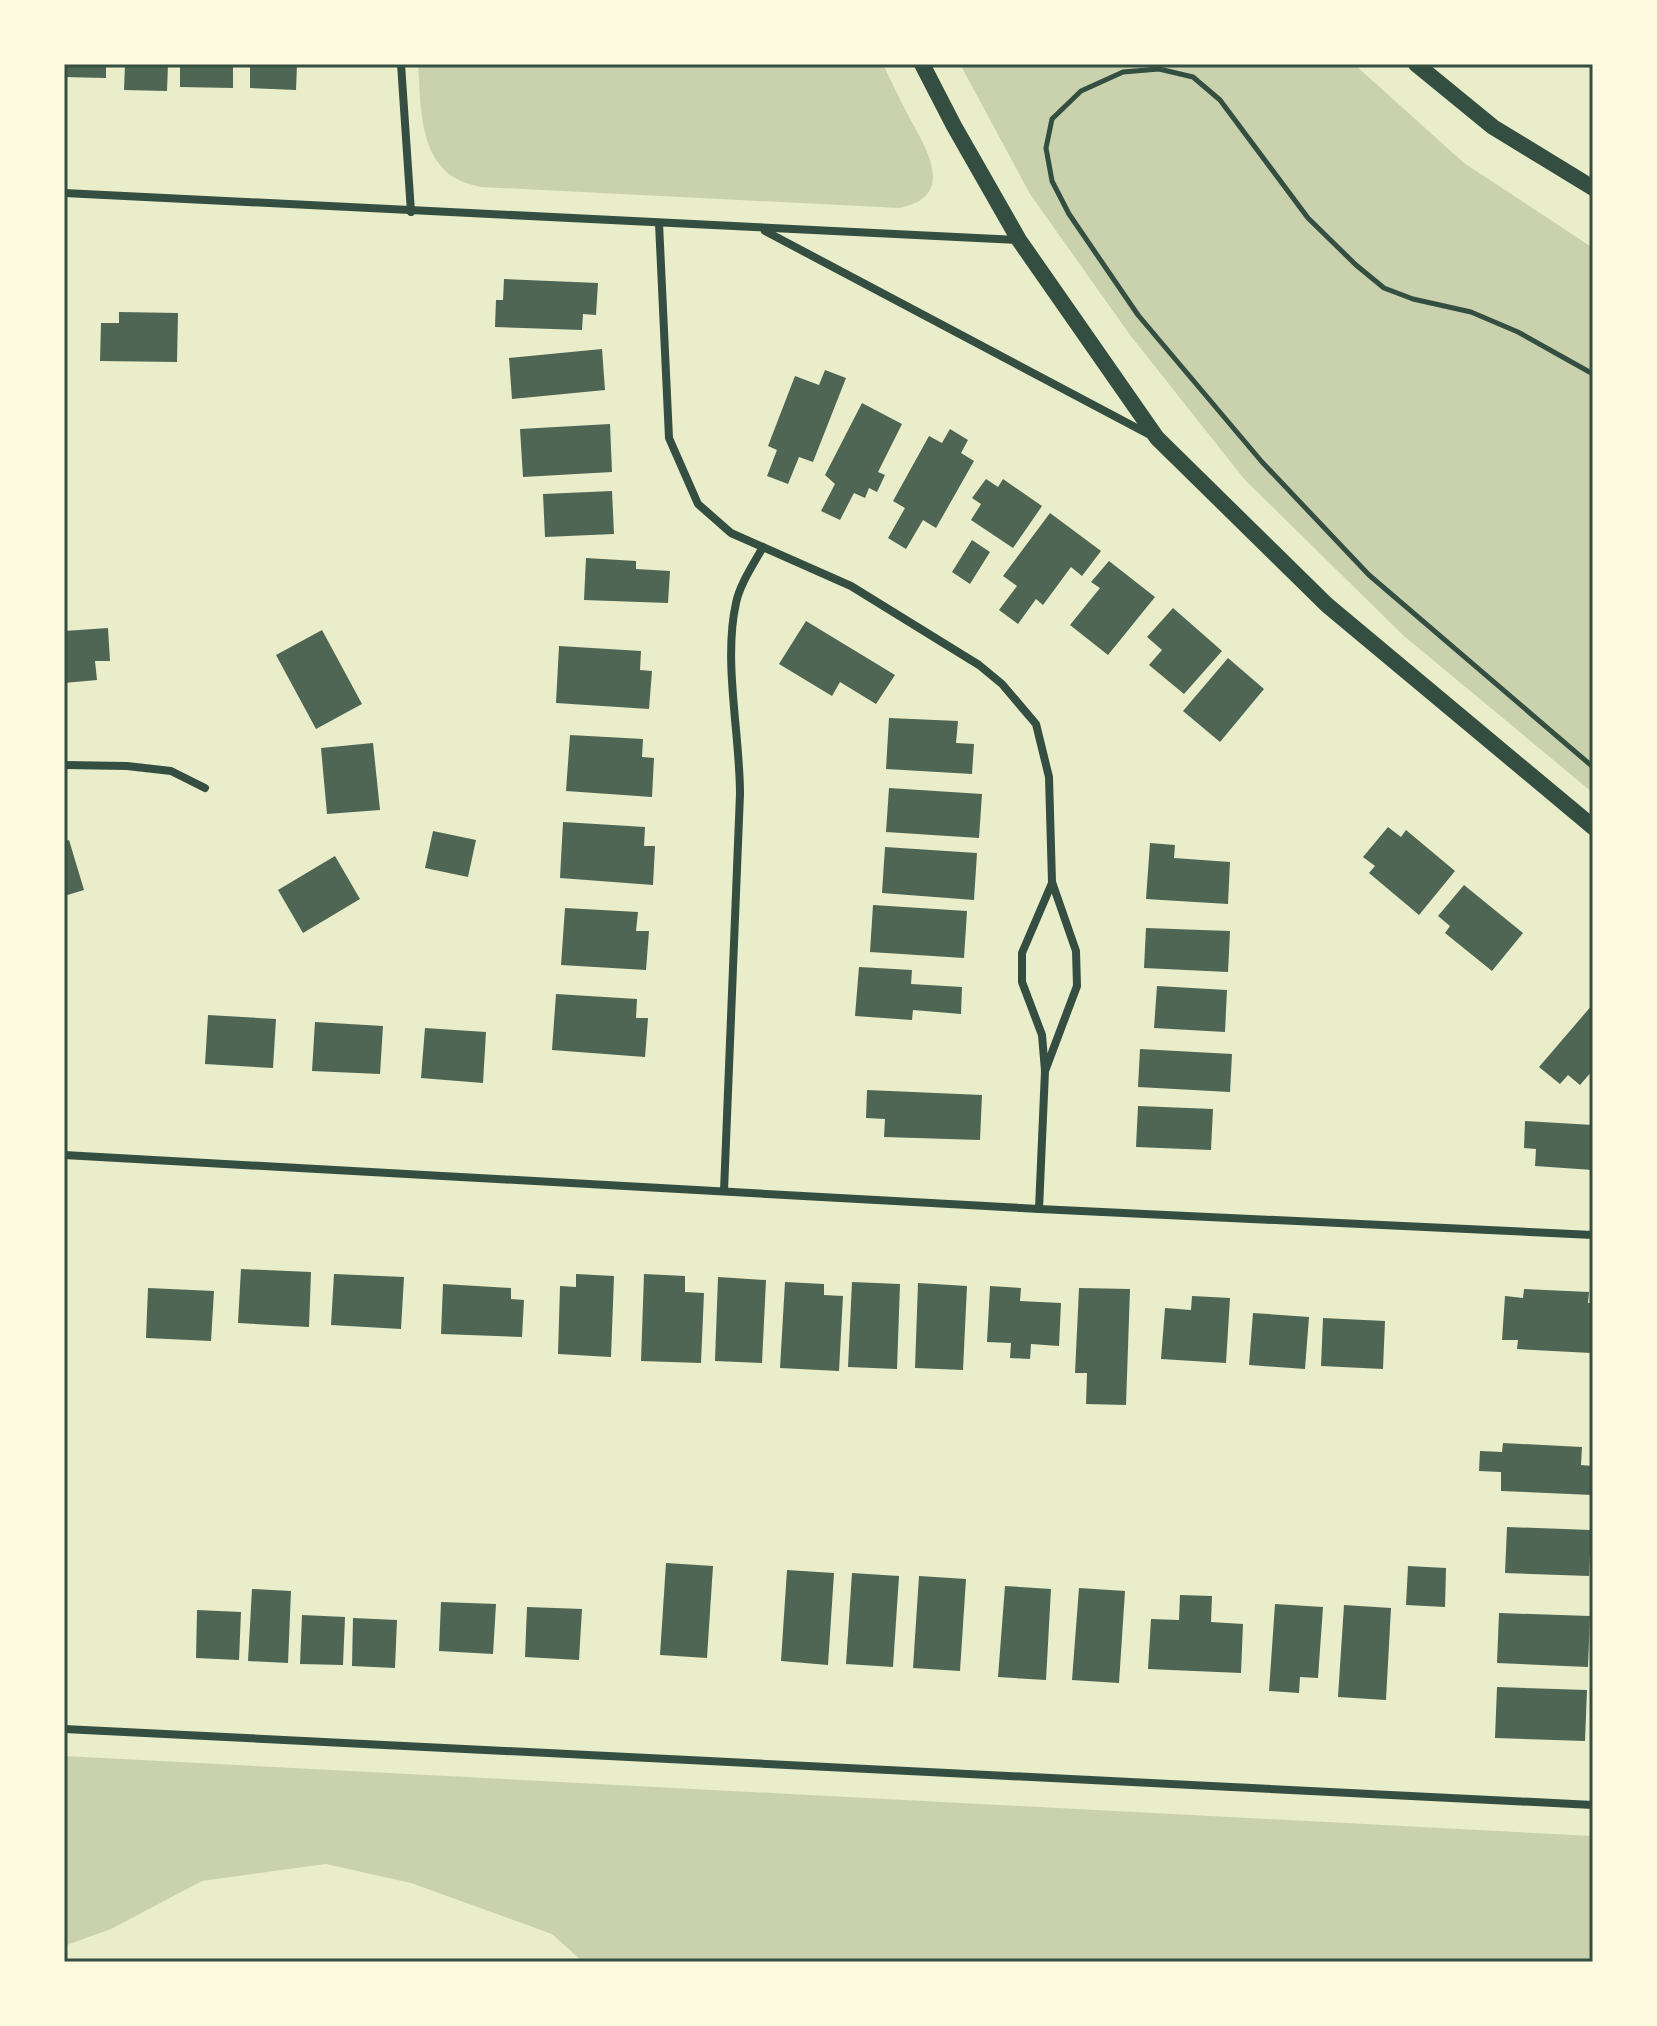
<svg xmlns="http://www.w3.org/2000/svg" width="1657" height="2026" font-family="'Work Sans',sans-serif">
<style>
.green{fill:#cad2ad}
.building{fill:#4f6655}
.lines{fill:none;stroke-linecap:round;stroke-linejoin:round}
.path{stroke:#344e41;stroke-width:5}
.minor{stroke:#344e41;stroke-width:8}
.secondary{stroke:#344e41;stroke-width:16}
.neatline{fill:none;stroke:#344e41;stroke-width:3}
</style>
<rect width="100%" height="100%" fill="#e9edc9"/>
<g class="green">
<path d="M418 64H883C891 81 899 98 908 115 926 148 958 197 899 208L481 187C473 185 464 183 457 179 418 158 421 102 418 64Z"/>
<polygon points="960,64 1354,64 1464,163 1593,248 1593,793 1404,636 1245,480 1130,335 1030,194"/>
<polygon points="64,1756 1593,1836 1593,1962 583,1962 552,1934 411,1883 326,1864 202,1881 111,1929 64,1946"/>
</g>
<g class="building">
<polygon points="64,64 106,64 106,78 64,77"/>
<polygon points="125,64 168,64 167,91 124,90"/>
<polygon points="180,64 233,64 233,88 180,87"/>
<polygon points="250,64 297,64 296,90 250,88"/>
<polygon points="504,279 598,283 596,315 583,314 582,330 495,327 496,300 503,300"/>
<polygon points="119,312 178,313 177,362 100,361 101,323 119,323"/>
<polygon points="602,349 605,390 512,399 509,358"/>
<polygon points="825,370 846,378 813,462 799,457 788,484 767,476 777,450 768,446 795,376 819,385"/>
<polygon points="862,403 902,424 878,472 885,475 877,492 869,488 865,498 854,493 840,520 821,511 835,484 825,475"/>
<polygon points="610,424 612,472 523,477 520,429"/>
<polygon points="950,429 968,440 961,453 974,461 936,528 923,520 906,549 888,538 905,508 893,501 929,436 942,443"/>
<polygon points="986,479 998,487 1003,479 1042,506 1013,548 971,520 981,504 972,498"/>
<polygon points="612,491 614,534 545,537 543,494"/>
<polygon points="1050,513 1101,551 1082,576 1071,567 1043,605 1036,599 1018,624 999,610 1017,586 1003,576"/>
<polygon points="972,540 990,552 970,584 952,572"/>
<polygon points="586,558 636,561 636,569 670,571 668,603 584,600"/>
<polygon points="1109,561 1155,597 1108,655 1070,625 1100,588 1091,582"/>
<polygon points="1173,608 1222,651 1184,694 1149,665 1162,650 1147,637"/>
<polygon points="806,621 895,675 876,704 840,682 832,696 779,664"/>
<polygon points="108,628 110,661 95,661 97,680 64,683 64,631"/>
<polygon points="322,630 362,704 316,729 276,655"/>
<polygon points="559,646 641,651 640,670 652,671 649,709 556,703"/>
<polygon points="1228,658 1264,689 1220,742 1183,711"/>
<polygon points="889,718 958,721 956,743 974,744 972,774 886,769"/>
<polygon points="570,735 643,739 642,757 654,758 652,797 566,791"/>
<polygon points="373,743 380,810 327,814 321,748"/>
<polygon points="889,788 982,794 979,838 886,832"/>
<polygon points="563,822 645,827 644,846 655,846 653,885 560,878"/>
<polygon points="1388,827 1401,837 1406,830 1455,871 1419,915 1369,873 1375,866 1363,857"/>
<polygon points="433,831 476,840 468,877 425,868"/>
<polygon points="69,840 84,890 64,896 64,842"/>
<polygon points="1150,843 1175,845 1174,858 1230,862 1228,904 1146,899"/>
<polygon points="885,847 977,853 974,900 882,893"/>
<polygon points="335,856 360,899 303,933 278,890"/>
<polygon points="1464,885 1523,933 1492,971 1445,933 1450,926 1438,916"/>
<polygon points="873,905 967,911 964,958 870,952"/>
<polygon points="565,908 638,912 636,931 649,931 646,970 561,965"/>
<polygon points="1146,928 1230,931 1228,972 1144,968"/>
<polygon points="859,967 912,970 911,984 962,987 961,1014 913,1010 912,1020 855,1016"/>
<polygon points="1157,986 1227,990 1225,1032 1154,1028"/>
<polygon points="556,994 637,999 636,1018 648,1018 645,1057 552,1050"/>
<polygon points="1593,1004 1593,1070 1580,1085 1568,1075 1560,1084 1539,1067"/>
<polygon points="208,1015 276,1019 273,1068 205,1064"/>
<polygon points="315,1022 383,1026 380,1074 312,1071"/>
<polygon points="425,1028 486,1032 483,1083 421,1078"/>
<polygon points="1140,1049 1232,1054 1230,1092 1138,1087"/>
<polygon points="867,1090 982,1095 980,1140 884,1137 885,1119 866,1118"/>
<polygon points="1138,1106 1213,1109 1211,1150 1136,1147"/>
<polygon points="1525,1121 1593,1125 1593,1170 1535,1166 1536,1149 1524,1148"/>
<polygon points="241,1269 311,1272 309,1327 238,1323"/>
<polygon points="334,1274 404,1277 401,1329 331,1325"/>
<polygon points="576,1274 614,1276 611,1357 558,1354 560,1286 576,1287"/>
<polygon points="644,1274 685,1276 685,1292 704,1293 701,1363 641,1361"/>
<polygon points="718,1277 766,1280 762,1363 715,1361"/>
<polygon points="785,1282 824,1284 824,1295 843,1296 839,1371 780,1368"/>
<polygon points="852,1282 900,1284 897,1369 848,1367"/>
<polygon points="918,1283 967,1286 963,1370 915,1368"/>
<polygon points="443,1284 511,1288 511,1299 524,1300 522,1337 441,1334"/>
<polygon points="990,1286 1021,1288 1020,1301 1061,1303 1059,1346 1031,1344 1030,1359 1010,1358 1011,1343 987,1342"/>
<polygon points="148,1288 214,1291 211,1341 146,1338"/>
<polygon points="1079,1288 1130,1289 1126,1405 1086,1404 1087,1373 1075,1373"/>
<polygon points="1524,1289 1589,1292 1588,1303 1593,1303 1591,1353 1517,1349 1518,1340 1502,1340 1505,1296 1523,1298"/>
<polygon points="1192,1296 1230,1298 1226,1363 1161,1359 1165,1308 1191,1310"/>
<polygon points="1253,1313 1309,1317 1305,1369 1249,1365"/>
<polygon points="1323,1318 1385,1321 1383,1369 1321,1366"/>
<polygon points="1503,1443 1582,1447 1581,1465 1593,1466 1593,1495 1501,1491 1501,1472 1479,1471 1480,1451 1502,1452"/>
<polygon points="1507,1527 1591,1530 1589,1576 1505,1573"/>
<polygon points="666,1563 713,1566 707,1658 660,1655"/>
<polygon points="1408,1566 1446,1568 1445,1607 1406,1605"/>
<polygon points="787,1570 834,1573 828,1665 781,1661"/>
<polygon points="852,1573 899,1576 893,1667 846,1664"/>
<polygon points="919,1576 966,1579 960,1671 913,1668"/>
<polygon points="1005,1586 1051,1589 1046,1680 998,1677"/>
<polygon points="1079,1588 1125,1591 1119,1683 1072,1680"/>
<polygon points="252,1589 291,1591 288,1663 248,1661"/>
<polygon points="1180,1595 1212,1596 1211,1622 1243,1624 1241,1673 1148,1669 1151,1619 1179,1620"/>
<polygon points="441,1602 496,1604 493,1654 439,1651"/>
<polygon points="1275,1604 1323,1607 1318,1678 1300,1677 1299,1693 1269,1691"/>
<polygon points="1344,1605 1391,1608 1386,1700 1338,1697"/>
<polygon points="527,1607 582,1609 579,1660 525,1657"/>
<polygon points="197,1610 241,1612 239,1660 196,1658"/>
<polygon points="1499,1613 1590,1616 1588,1667 1497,1663"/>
<polygon points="302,1615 345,1617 343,1665 300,1664"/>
<polygon points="353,1618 397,1620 395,1668 352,1666"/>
<polygon points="1497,1687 1587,1690 1585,1741 1495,1738"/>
</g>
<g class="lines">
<polyline class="path" points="1593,374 1518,332 1471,312 1413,299 1384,288 1356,265 1308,218 1220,100 1193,77 1159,69 1123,72 1081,91 1052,119 1046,148 1052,181 1069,214 1138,315 1262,462 1369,575 1593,767"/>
<g class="minor">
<polyline points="401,64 411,212"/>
<polyline points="64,193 1018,240"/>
<polyline points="659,223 669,438 698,504 731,533 851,586 979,665 1002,684 1036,724 1049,777 1052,882 1076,951 1077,986 1045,1071"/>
<polyline points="765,231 1152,436"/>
<polyline points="64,765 127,766 171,771 205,788"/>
<polyline points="64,1155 1039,1209 1593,1235"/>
<path d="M724 1191 740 794C740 734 723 661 736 603 740 584 753 565 763 547"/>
<polyline points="1039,1209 1045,1071 1042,1035 1022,982 1022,953 1052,883"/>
<polyline points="64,1729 1593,1805"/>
</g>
<g class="secondary">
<polyline points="922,64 954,126 1019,240 1157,438 1327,605 1593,827"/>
<polyline points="1416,64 1493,127 1593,188"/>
</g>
</g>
<rect width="1657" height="2026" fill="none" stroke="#fefae0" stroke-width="132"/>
<rect x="66" y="66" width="1525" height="1894" class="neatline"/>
</svg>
